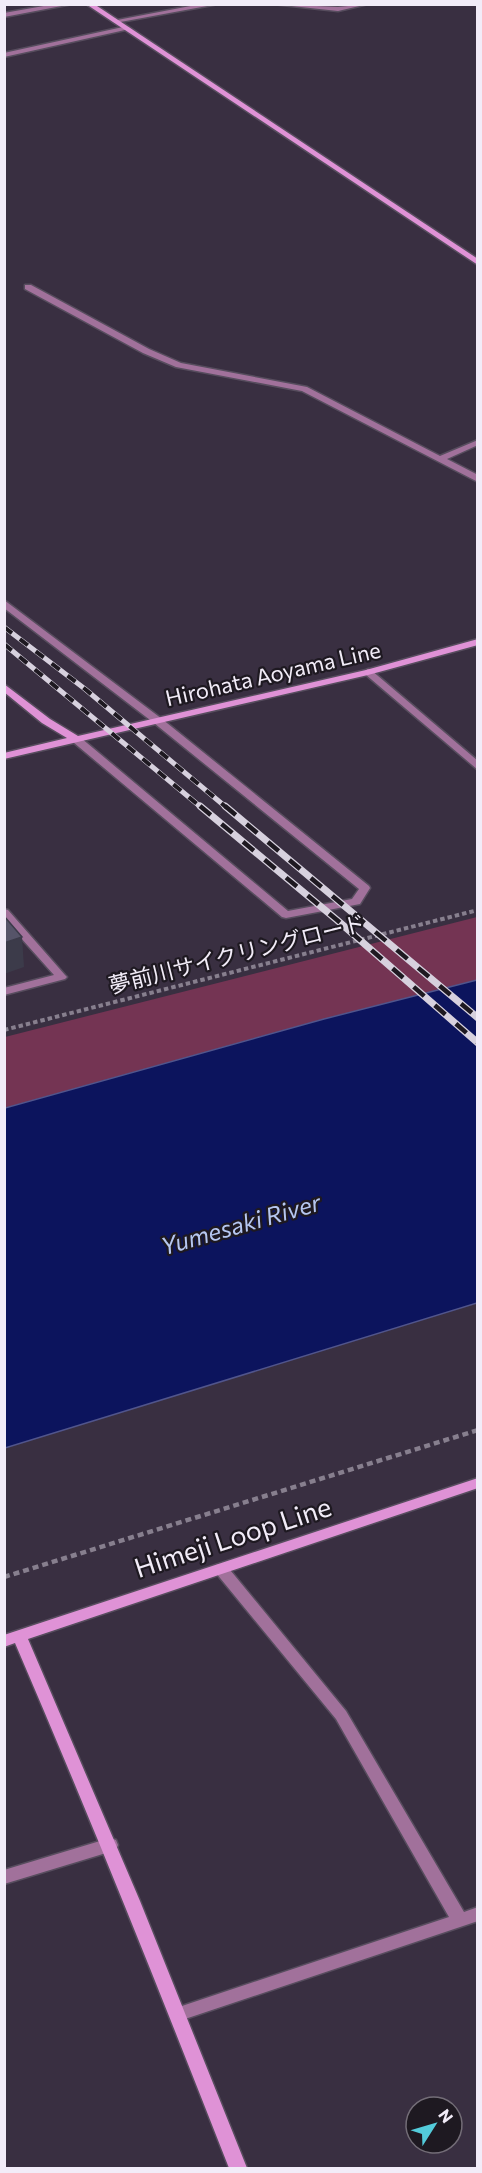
<svg xmlns="http://www.w3.org/2000/svg" width="482" height="2173" font-family="Commissioner,'Noto Sans JP',sans-serif">
<style>
.green{fill:#743453}
.water{fill:#0c145d;stroke:#51558c;stroke-width:1.5}
.lines{fill:none;stroke-linecap:round;stroke-linejoin:round}
.lane-casing{stroke:#574d5e;stroke-width:3}
.street-casing{stroke:#574d5e;stroke-width:3}
.secondary-casing{stroke:#574d5e;stroke-width:3}
.path-far1{stroke:#877f8e;stroke-width:4;stroke-dasharray:4.5 3;stroke-linecap:butt}
.path{stroke:#877f8e;stroke-width:4.5;stroke-dasharray:6 4;stroke-linecap:butt}
.lane{fill:#a1719b;fill-rule:evenodd}
.street{fill:#a1719b;fill-rule:evenodd}
.secondary{fill:#df92d6;fill-rule:evenodd}
.rail-far1-casing{stroke:#d7d1de;stroke-width:5}
.rail-casing{stroke:#d7d1de;stroke-width:7}
.rail-far1{stroke:#1e1921;stroke-width:4;stroke-dasharray:10;stroke-linecap:butt}
.rail{stroke:#1e1921;stroke-width:4.5;stroke-dasharray:14;stroke-linecap:butt}
.shaded-wall{fill:#3c3b4a}
.building{fill:#565469;stroke:#3c3b4a;stroke-width:1.5}
.labels{text-anchor:middle;stroke-width:4.5;stroke-linejoin:round;paint-order:stroke}
.street-label{font-size:22px;fill:#f2ecf8;stroke:#1e1921}
.water-label{font-size:24px;font-style:italic;fill:#b6c7f1;stroke:#1e1921}
.near-street-label{font-size:27px;fill:#f2ecf8;stroke:#1e1921}
</style>
<rect width="100%" height="100%" fill="#392f41"/>
<polygon class="green" points="477,917 477,980 324,1019 5,1108 5,1037"/>
<polygon class="water" points="477,980 477,1303 5,1448 5,1108 324,1019"/>
<g class="lines">
<defs>
<g id="lane">
<polygon points="368,669 371,670 478,761 478,770 365,674 363,672"/>
<polygon points="4,909 8,910 65,975 67,977 65,979 4,995 4,988 54,975 4,919"/>
</g>
<g id="street">
<polygon points="55,4 72,4 4,17 4,13"/>
<polygon points="201,4 218,4 115,23 112,21"/>
<polygon points="273,4 338,7 368,4 338,11"/>
<polygon points="123,27 125,28 125,30 4,57 4,53"/>
<polygon points="25,285 31,285 149,349 181,363 307,387 440,456 478,440 478,445 447,459 478,475 478,482 302,391 176,367 143,353 25,289"/>
<polygon points="4,600 162,719 369,886 370,888 360,904 286,918 282,917 73,742 73,738 81,738 288,911 352,899 359,889 154,723 4,608"/>
<polygon points="221,1564 226,1565 346,1711 464,1912 478,1907 478,1921 179,2021 173,2019 171,2014 173,2009 449,1917 336,1719 216,1573 214,1569 216,1565"/>
<polygon points="110,1838 116,1840 118,1845 116,1850 4,1884 4,1870"/>
</g>
<g id="secondary">
<polygon points="86,4 94,4 478,259 478,265"/>
<polygon points="478,639 478,645 368,675 4,759 4,753 67,738 42,723 4,692 4,684 50,719 78,736 366,670"/>
<path d="M478 1478V1488L28 1639 140 1901 247 2168H229C160 1992 90 1817 15 1643L4 1647V1635Z"/>
</g>
</defs>
<use href="#lane" class="lane-casing"/>
<use href="#street" class="street-casing"/>
<use href="#secondary" class="secondary-casing"/>
<polyline class="path-far1" points="4,1030 478,910"/>
<polyline class="path" points="4,1577 478,1430"/>
<use href="#lane" class="lane"/>
<use href="#street" class="street"/>
<use href="#secondary" class="secondary"/>
<defs>
<g id="rail-far1">
<polyline points="4,627 85,689 227,808"/>
<polyline points="4,644 202,808"/>
</g>
<g id="rail">
<polyline points="200,806 337,920 478,1043"/>
<polyline points="225,806 478,1018"/>
</g>
</defs>
<use href="#rail-far1" class="rail-far1-casing"/>
<use href="#rail" class="rail-casing"/>
<use href="#rail-far1" class="rail-far1"/>
<use href="#rail" class="rail"/>
</g>
<polygon class="shaded-wall" points="22,937 24,967 4,974 4,943"/>
<polygon class="building" points="4,916 22,937 4,943"/>
<g class="labels">
<g class="street-label">
<text transform="translate(273 674) rotate(-13)" y="8">Hirohata Aoyama Line</text>
<text transform="translate(237 954) rotate(-14)" y="8">夢前川サイクリングロード</text>
</g>
<g class="water-label">
<text transform="translate(241 1225) rotate(-16)" y="8">Yumesaki River</text>
</g>
<g class="near-street-label">
<text transform="translate(233 1538) rotate(-18)" y="9">Himeji Loop Line</text>
</g>
</g>
<rect width="482" height="2173" fill="none" stroke="#f2ecf8" stroke-width="12"/>
<g transform="translate(434 2125) rotate(53)"><circle r="28" fill="#1e1921" stroke="#736d77" stroke-width="1.5"/>
<path d="M0-4.5L10 22L0 15L-10 22Z" fill="#53cbda"/>
<text y="-9" font-size="16" font-weight="bold" text-anchor="middle" fill="#f2ecf8">N</text>
</g>
</svg>
